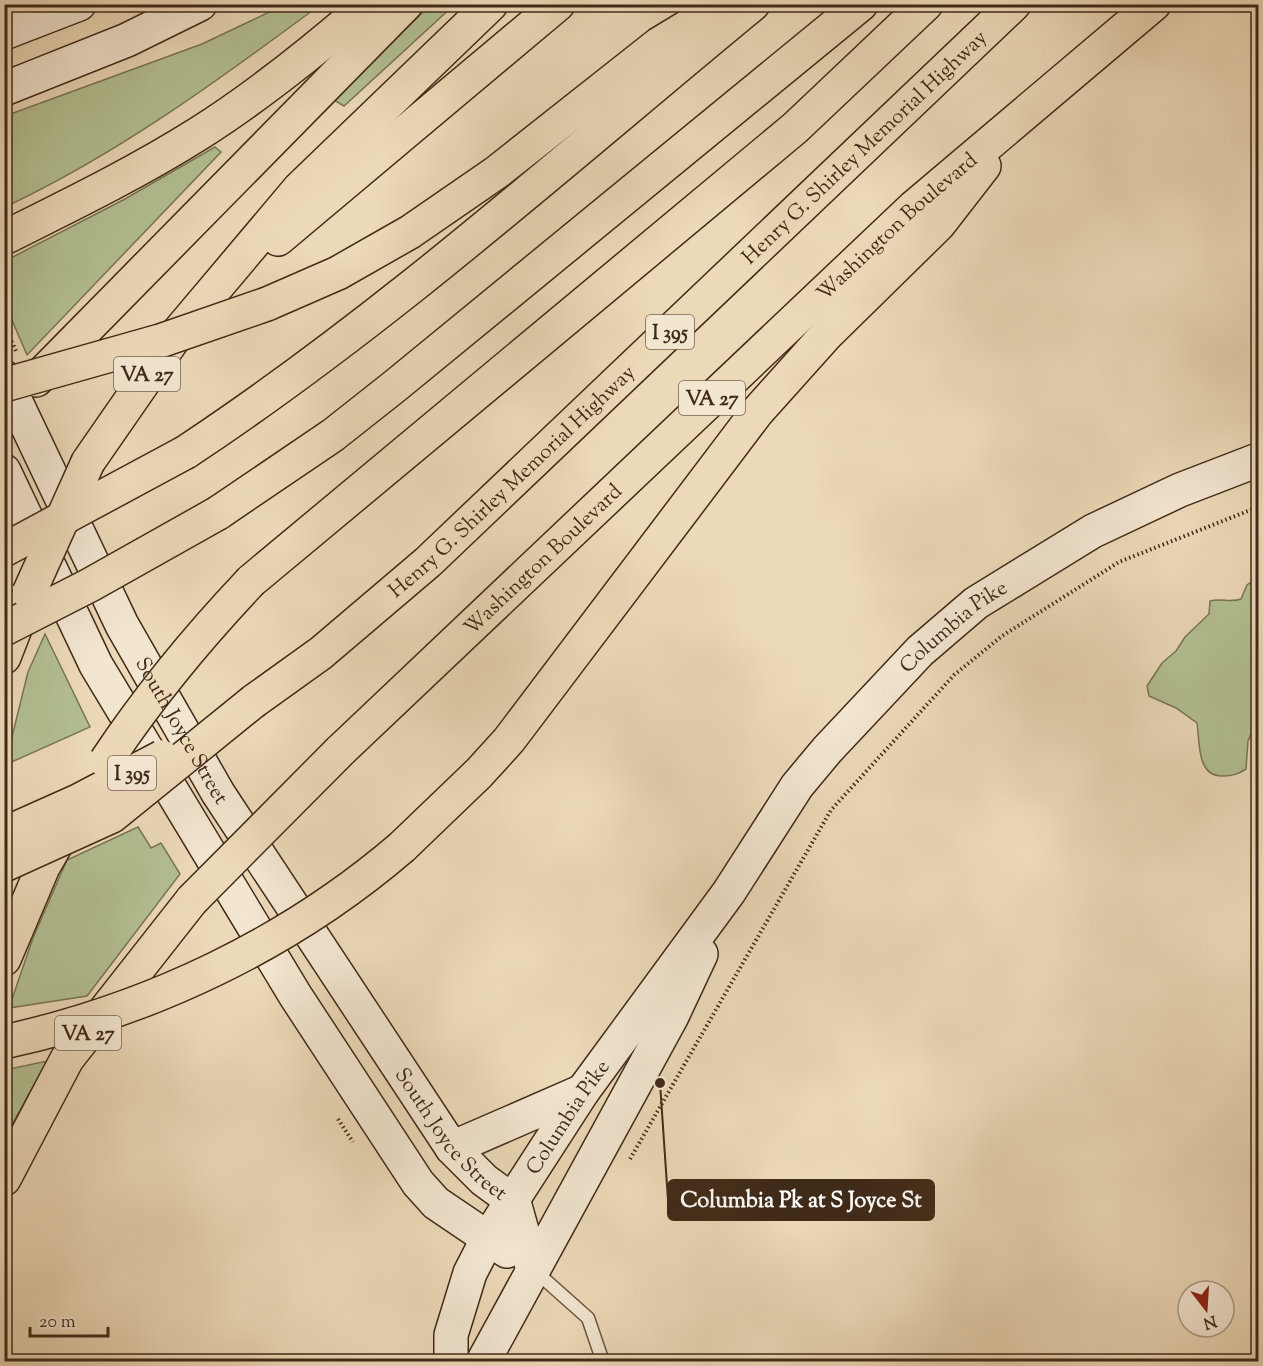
<svg xmlns="http://www.w3.org/2000/svg" width="1263" height="1366" font-family="'Sorts Mill Goudy',serif">
<style>
.green{fill:#b3c092;stroke:#7a7555;stroke-width:1.5}
.lines{fill:none;stroke-linecap:round;stroke-linejoin:round}
.service-casing{stroke:#6b5640;stroke-width:15}
.secondary-casing{stroke:#402a18;stroke-width:36}
.motorway-casing{stroke:#402a18;stroke-width:36}
.path{stroke:#402a18;stroke-width:4;stroke-dasharray:1.5 3;stroke-linecap:butt}
.service{stroke:#f3e6d1;stroke-width:12}
.secondary{stroke:#f3e6d1;stroke-width:33}
.motorway{stroke:#ecd9b8;stroke-width:33}
.motorway-bridge-casing{stroke:#402a18;stroke-width:36;stroke-linecap:butt}
.motorway-bridge{stroke:#ecd9b8;stroke-width:33}
.labels{text-anchor:middle;stroke-width:4.5;stroke-linejoin:round;paint-order:stroke}
.shield{fill:#f3e6d1;stroke:#766250;stroke-width:1.5}
.shield-label{font-size:20px;font-weight:bold;fill:#402a18}
.street-label{font-size:21px;fill:#402a18;stroke:#f3e6d1}
.leader{fill:none;stroke:#402a18;stroke-width:2}
.callout-dot{fill:#402a18;stroke:#f3e6d1;stroke-width:2}
.callout{fill:#402a18;stroke:#402a18;stroke-width:2}
.callout-label{font-size:22px;text-anchor:middle;font-weight:bold;fill:#fff}
</style>
<rect width="100%" height="100%" fill="#ecd9b8"/>
<filter id="stains"><feTurbulence type="fractalNoise" baseFrequency=".00333" numOctaves="4"/><feColorMatrix values="0 0 0 0 .2 0 0 0 0 .09 0 0 0 0 .02 0 0 0 .5 -.17"/></filter>
<radialGradient id="worn" r=".72"><stop offset=".6" stop-color="#630" stop-opacity="0"/><stop offset="1" stop-color="#630" stop-opacity=".3"/></radialGradient>
<g class="green">
<path d="M284 5H320C220 79 118 154 5 207V116L202 44Z"/>
<polygon points="430,5 454,5 344,106 334,100"/>
<polygon points="215,147 221,152 27,355 5,304 5,261 125,199"/>
<path d="M1258 577V718L1248 741 1246 769C1238 774 1233 776 1223 776 1196 777 1200 741 1197 723L1176 708 1149 696 1147 686 1162 663 1176 651 1185 637 1209 614 1210 601C1221 598 1231 603 1241 599L1247 585Z"/>
<polygon points="45,634 90,727 5,765 28,672"/>
<polygon points="138,827 151,848 161,843 180,874 87,996 9,1008 33,938 67,860"/>
<polygon points="47,1061 5,1137 5,1070"/>
</g>
<g class="lines">
<defs>
<polyline id="service" points="534,1270 588,1318 603,1362"/>
<g id="secondary">
<polyline points="4,33 79,4"/>
<polyline points="4,89 127,40 200,4"/>
<path id="s1" d="M4 377 122 625 218 793 452 1148 484 1180 514 1202 533 1270"/>
<polyline points="4,471 96,665 295,995 418,1183 436,1203 507,1251"/>
<polyline points="452,1148 583,1091"/>
<path id="s2" d="M451 1362V1335L470 1273 488 1238 583 1091 729 892 797 786 827 750 920 651 976 603 1093 531 1180 490 1258 460"/>
<polyline points="483,1362 672,1016 701,954"/>
</g>
<g id="motorway">
<path d="M4 238C70 205 136 173 198 134 258 96 314 51 368 4"/>
<polyline points="278,239 558,4"/>
<polyline points="267,304 338,273 410,232 497,172 659,44 725,4"/>
<polyline points="36,380 406,4"/>
<path d="M186 452C387 319 567 157 753 4"/>
<polyline points="88,462 176,335 299,189 491,4"/>
<polyline points="218,513 333,435 395,386 861,4"/>
<polyline points="251,581 795,128 926,4"/>
<polyline points="4,657 25,603"/>
<path id="s3" d="M254 701 321 653 428 562 1014 4"/>
<path id="s4" d="M340 751 914 207 1154 4"/>
<polyline points="402,847 479,773 509,740 757,412 826,335 939,224 984,166"/>
<polyline points="4,959 43,867 66,827"/>
<polyline points="4,1179 67,1059 192,900"/>
</g>
</defs>
<use href="#service" class="service-casing"/>
<use href="#secondary" class="secondary-casing"/>
<use href="#motorway" class="motorway-casing"/>
<g class="path">
<polyline points="4,325 16,351"/>
<polyline points="338,1119 353,1142"/>
<polyline points="630,1159 831,810 954,675 1002,636 1119,562 1258,507"/>
</g>
<use href="#service" class="service"/>
<use href="#secondary" class="secondary"/>
<use href="#motorway" class="motorway"/>
<defs>
<g id="motorway-bridge">
<polyline points="4,385 160,341 267,304"/>
<polyline points="4,550 186,452"/>
<polyline points="29,593 88,462"/>
<polyline points="4,629 90,585 218,513"/>
<path d="M106 761C149 696 198 637 251 581"/>
<polyline points="4,834 78,801 162,757"/>
<polyline points="4,865 112,816 254,701"/>
<polyline points="192,900 340,751"/>
<path d="M4 1042C150 1010 289 944 402 847"/>
</g>
</defs>
<use href="#motorway-bridge" class="motorway-bridge-casing"/>
<use href="#motorway-bridge" class="motorway-bridge"/>
</g>
<g class="labels">
<g class="shield">
<rect x="646" y="315" width="48" height="34" rx="4.5"/>
<rect x="114" y="357" width="66" height="34" rx="4.5"/>
<rect x="679" y="381" width="66" height="34" rx="4.5"/>
<rect x="108" y="756" width="48" height="34" rx="4.5"/>
<rect x="55" y="1016" width="66" height="34" rx="4.5"/>
</g>
<g class="shield-label">
<text x="670" y="339">I 395</text>
<text x="147" y="381">VA 27</text>
<text x="712" y="405">VA 27</text>
<text x="132" y="780">I 395</text>
<text x="88" y="1040">VA 27</text>
</g>
<g class="street-label">
<text dy="7" stroke="none"><textPath href="#s3" startOffset="825">Henry G. Shirley Memorial Highway</textPath></text>
<text dy="7" stroke="none"><textPath href="#s4" startOffset="765">Washington Boulevard</textPath></text>
<text dy="7" stroke="none"><textPath href="#s3" startOffset="339">Henry G. Shirley Memorial Highway</textPath></text>
<text dy="7" stroke="none"><textPath href="#s4" startOffset="279">Washington Boulevard</textPath></text>
<text dy="7" stroke="none"><textPath href="#s2" startOffset="903">Columbia Pike</textPath></text>
<text dy="7" stroke="none"><textPath href="#s1" startOffset="396">South Joyce Street</textPath></text>
<text dy="7" stroke="none"><textPath href="#s2" startOffset="276">Columbia Pike</textPath></text>
<text dy="7" stroke="none"><textPath href="#s1" startOffset="882">South Joyce Street</textPath></text>
</g>
</g>
<path class="leader" d="M660 1083L668 1200"/>
<circle class="callout-dot" cx="660" cy="1083" r="6"/>
<rect class="callout" x="668" y="1180" width="266" height="40" rx="6"/>
<g class="callout-label">
<text x="801" y="1207">Columbia Pk at S Joyce St</text>
</g>
<rect width="1263" height="1366" fill="none" stroke="#ecd9b8" stroke-width="24"/>
<rect x="6" y="6" width="1251" height="1354" fill="none" stroke="#402a18" stroke-width="3"/>
<rect x="12" y="12" width="1239" height="1342" fill="none" stroke="#402a18" stroke-width="1.5"/>
<g transform="translate(1206 1309) rotate(163)"><circle r="28" fill="#f3e6d1" stroke="#ab9b87" stroke-width="1.5"/>
<path d="M0-4.5L10 22L0 15L-10 22Z" fill="#8f2418"/>
<text y="-9" font-size="16" font-weight="bold" text-anchor="middle" fill="#402a18">N</text>
</g>
<path d="M30 1327v9h78v-9" fill="none" stroke="#402a18" stroke-width="3"/>
<text x="39" y="1327" font-size="18" fill="#402a18" stroke="#f3e6d1" stroke-width="4.5" paint-order="stroke">20 m</text>
<rect width="100%" height="100%" filter="url(#stains)"/>
<rect width="100%" height="100%" fill="url(#worn)"/>
</svg>
